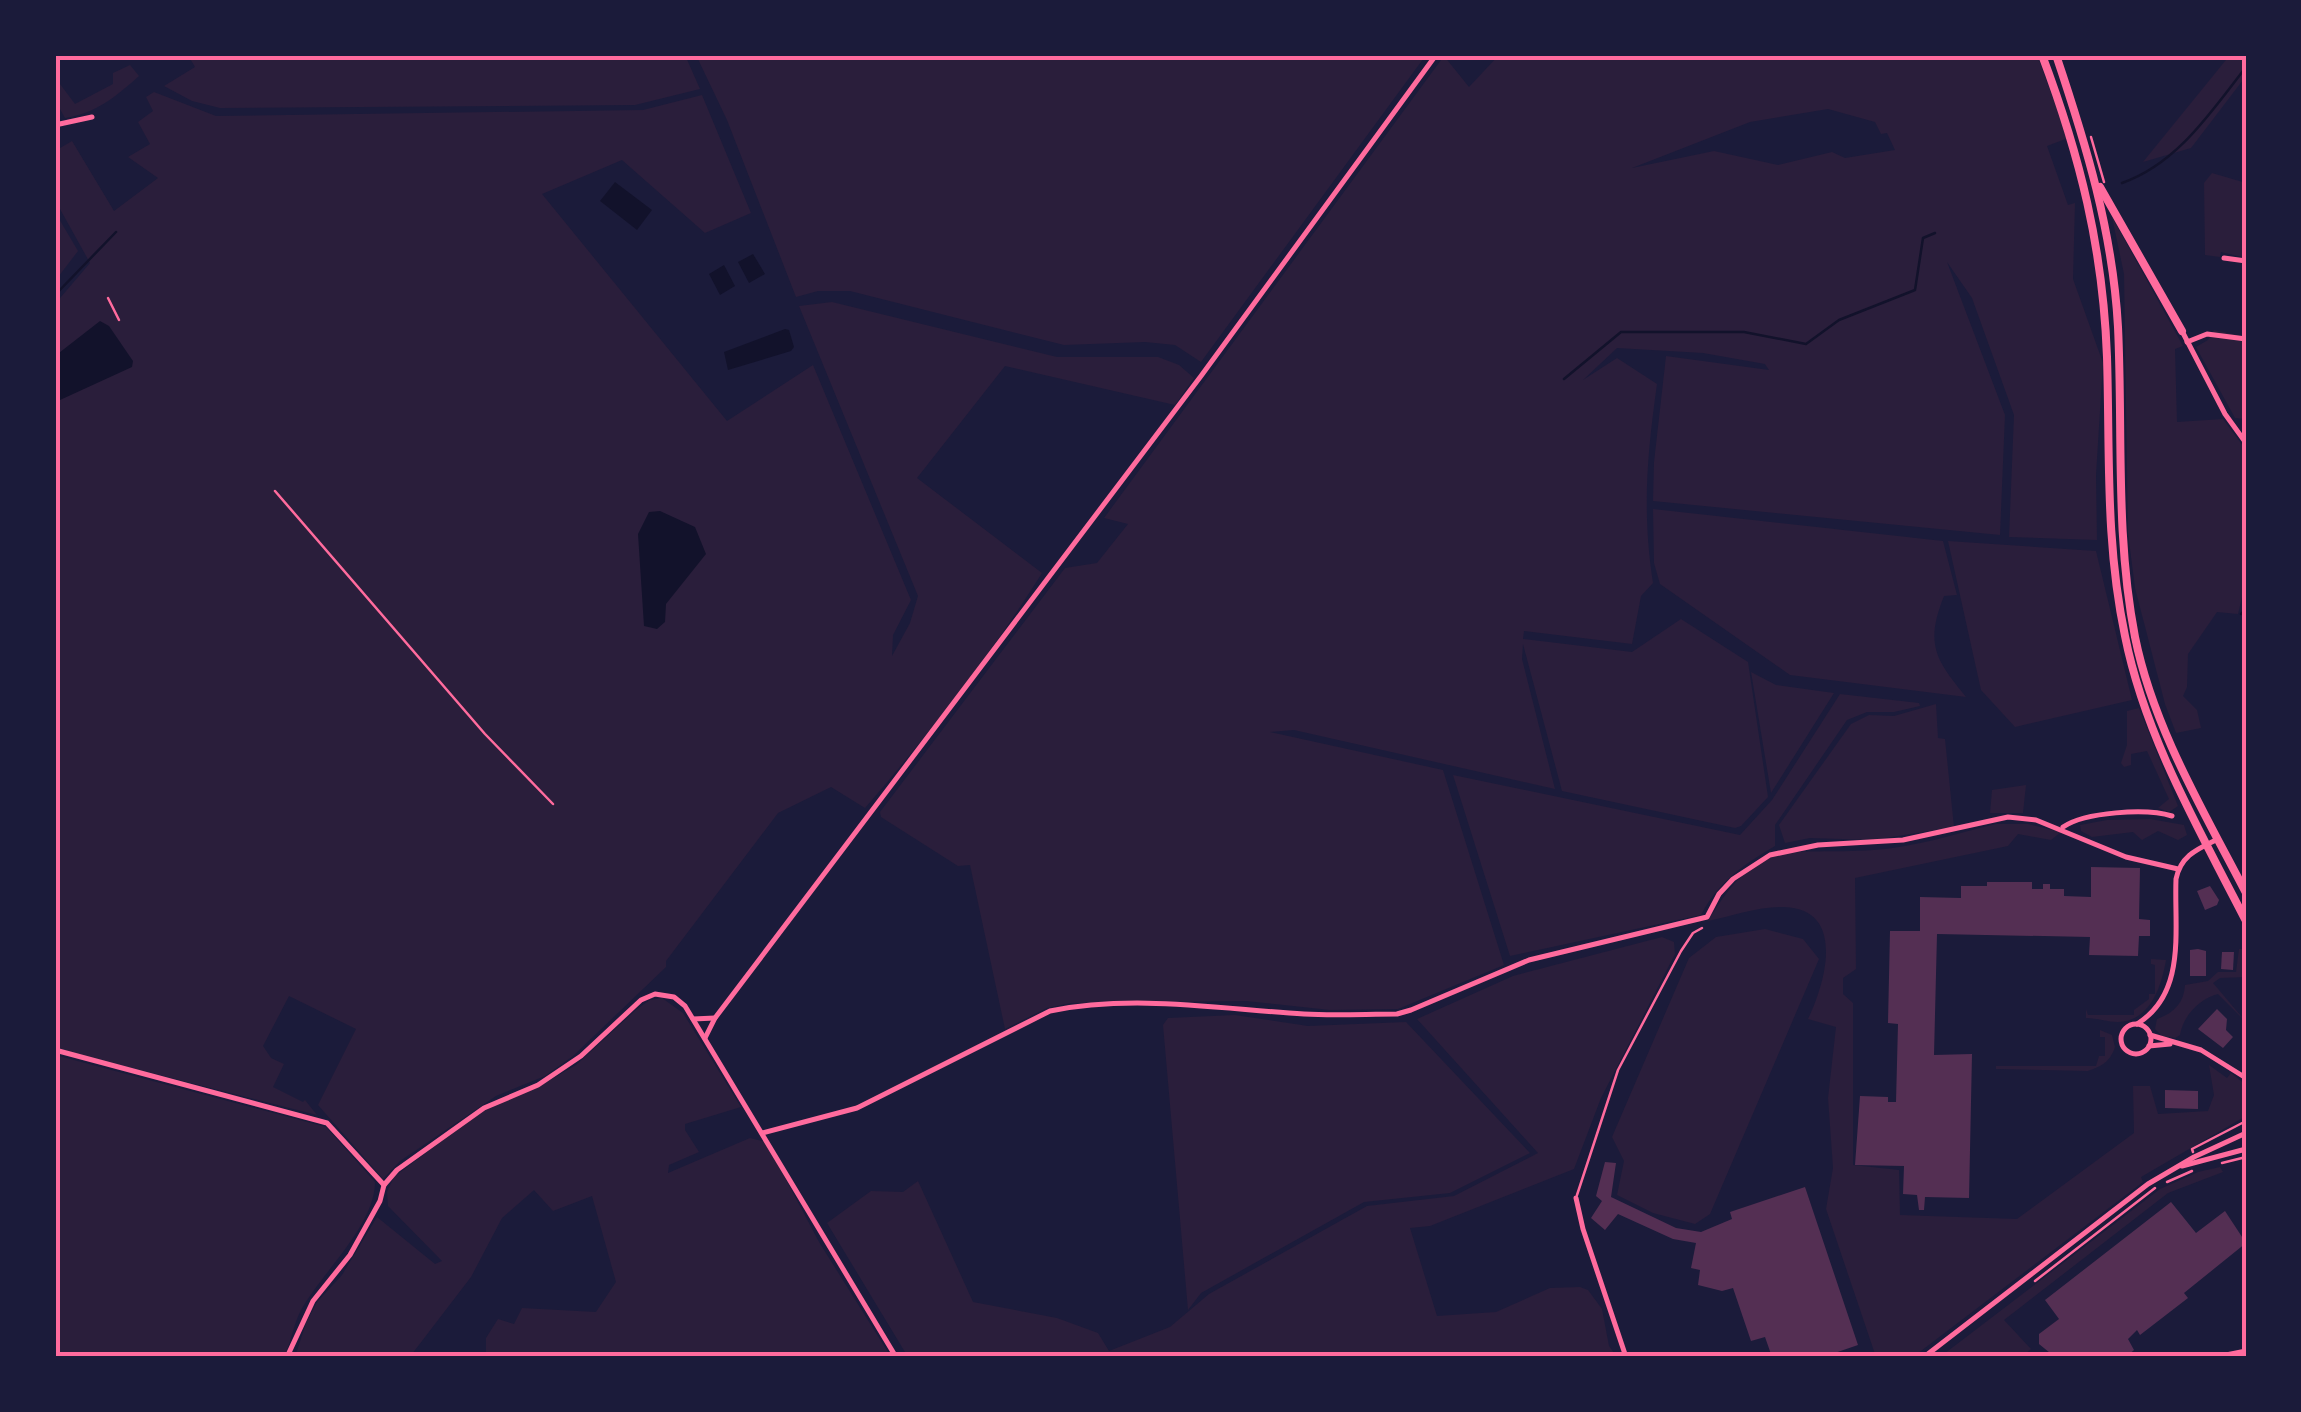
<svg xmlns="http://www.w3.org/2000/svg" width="2301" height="1412" font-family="'Space Grotesk',sans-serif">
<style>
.green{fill:#2a1e3b;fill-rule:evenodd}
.water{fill:#12122b}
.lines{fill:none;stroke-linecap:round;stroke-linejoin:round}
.stream{stroke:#12122b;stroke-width:2.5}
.building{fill:#542f53}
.path{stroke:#ff6b9d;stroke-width:2.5}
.service{stroke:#ff6b9d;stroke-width:2.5}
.minor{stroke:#ff6b9d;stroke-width:5}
.tertiary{stroke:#ff6b9d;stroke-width:5}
.primary{stroke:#ff6b9d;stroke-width:8}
.neatline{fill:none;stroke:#ff6b9d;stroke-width:4}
</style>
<rect width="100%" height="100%" fill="#1b1b3a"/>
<g class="green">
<polygon points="188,55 685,55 700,89 635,105 220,108 192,101 164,86 195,67"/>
<polygon points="696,55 1426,55 1201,362 1175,345 1145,342 1064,345 850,291 818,291 796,297 727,120"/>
<path d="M1499 55 1515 58 1520 55H2037L2068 138 2047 146 2068 205 2075 203 2073 279 2103 363 2096 475 2097 540 2009 537 2014 415 1972 298 1947 262 2005 415 2000 535 1653 501 1654 462 1666 356 1769 370 1765 364 1703 353 1617 348 1583 380 1617 358 1657 384C1647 456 1642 511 1653 583L1641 596 1632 644 1524 631 1523 639 1632 652 1681 619 1748 662 1768 797 1741 826 1735 828 1562 791 1523 644 1522 659 1555 789 1294 730 1270 732 1443 770 1504 965 1398 1009 1330 1010 1246 1001 1071 1003 1047 1008 1005 1029 970 865 958 866 881 817 880 812 1065 568 1097 563 1128 524 1104 518 1444 56 1469 87ZM1828 109 1875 122 1881 134 1887 133 1895 150 1845 158 1832 152 1778 165 1714 151 1632 168 1750 122Z"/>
<polygon points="2230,55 2246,55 2246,76 2191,148 2143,162"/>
<path d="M130 65 139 76C115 97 97 113 65 118L55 100V87L60 84 75 104 113 84V73Z"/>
<path d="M154 92 216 116 643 110 702 95 751 213 705 233 622 160 542 194 727 421 813 365 911 600 893 635 892 656 910 623 918 596 799 306 832 302 1057 357H1158L1179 365 1194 378 1175 405 1005 366 917 478 1042 573C990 656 929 734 865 808L831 787 778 813 666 961V967L573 1056 545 1076 496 1096 400 1161 383 1179 318 1105 356 1029 289 996 263 1046 271 1058 284 1064 273 1087 303 1102 305 1100 317 1115 61 1050 55 1044V304L90 263 55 200V151L72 141 114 211 158 178 128 157 150 144 138 122 153 111 146 97Z"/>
<polygon points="2212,173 2246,183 2246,258 2221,252 2220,257 2205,255 2204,183"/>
<polygon points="55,212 78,251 55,281"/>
<polygon points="2112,217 2183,346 2175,349 2177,422 2223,419 2246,450 2246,581 2238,614 2217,612 2188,654 2187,687 2183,696 2197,710 2201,728 2176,733 2165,704 2135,588 2128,533 2124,274"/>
<polygon points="2214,330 2246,337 2246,419 2235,418 2196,347 2208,340"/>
<path d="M1653 509 1943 541 1957 595 1944 596C1925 644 1935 659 1966 697L1790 675 1660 584 1654 563Z"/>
<polygon points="1948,541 2096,551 2132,700 2015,727 1981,690"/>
<polygon points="1751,672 1776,685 1834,693 1771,793"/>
<path d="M1840 694 1919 703 1920 706 1894 712H1867L1847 720 1775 825V846C1743 865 1719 881 1701 915L1510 956 1453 775 1740 835 1772 800Z"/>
<polygon points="1936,704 1938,738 1945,739 1954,827 1873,840 1810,838 1785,843 1779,825 1851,724 1869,715 1894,716"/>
<polygon points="2139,708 2178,806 2169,812 2158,808 2169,799 2147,751 2131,754 2131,765 2124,767 2121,763 2127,745 2127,711"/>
<polygon points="2026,785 2023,813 1990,813 1992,790"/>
<polygon points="2150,819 2184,825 2187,835 2178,840 2158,831 2142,840 2133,832 2092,837 2081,831 2080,825 2107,820"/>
<path d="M1996 824H2028L2061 832 2051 840 2018 834 2008 846 1855 878 1856 969 1843 978V994L1853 1003V1165L1899 1170 1900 1215 2017 1219 2134 1133 2133 1086H2150L2158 1114 2208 1111 2214 1095 2209 1065 2227 1078 2231 1073 2246 1085V1116L2141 1177 2143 1182 1913 1357H1876L1826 1209 1833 1168 1828 1098 1836 1027 1808 1019C1825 984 1847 909 1784 907 1760 906 1732 916 1708 921 1760 834 1788 856 1874 850 1916 847 1955 834 1996 824Z"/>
<polygon points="1765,929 1803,939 1819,959 1710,1214 1695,1224 1653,1213 1617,1195 1624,1161 1612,1137 1689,958 1716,937"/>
<polygon points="1662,937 1674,942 1675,954 1601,1098 1574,1169 1430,1226 1410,1228 1437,1316 1496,1312 1550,1288 1580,1287 1588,1290 1602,1309 1609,1346 1617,1357 908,1357 827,1223 871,1191 903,1192 918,1181 973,1302 1057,1318 1098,1333 1109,1351 1170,1327 1209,1294 1367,1206 1454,1196 1538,1153 1417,1019 1513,976"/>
<path d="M2239 949H2246V977L2220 978 2213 983 2246 1022 2218 994C2199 999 2183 1016 2180 1035L2175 1038 2162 1036 2155 1029 2157 1019C2174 1013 2184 1003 2185 985L2208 981 2218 972H2236Z"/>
<path d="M2151 959 2166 960C2162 983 2152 1021 2118 1022 2108 1022 2097 1018 2086 1018V1009L2088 1015H2134V1010L2149 999V994H2155V965L2151 964Z"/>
<polygon points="662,998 683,1013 741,1107 685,1124 685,1130 699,1152 669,1165 668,1173 750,1138 766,1142 819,1242 891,1357 486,1357 486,1338 498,1319 514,1324 522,1308 596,1312 616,1282 592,1196 553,1211 534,1190 502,1218 471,1277 412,1354 415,1357 295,1357 306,1323 317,1302 342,1275 377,1217 435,1264 442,1261 388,1206 387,1192 394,1177 477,1114 538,1087 576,1065 637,1009 650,1000"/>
<polygon points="1235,1015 1308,1026 1406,1022 1530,1153 1450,1193 1364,1202 1201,1293 1188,1310 1163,1025 1168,1018"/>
<path d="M2100 1030 2112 1035 2115 1047C2110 1062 2102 1066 2088 1071L1996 1069V1066H2096L2099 1056H2105V1037H2100Z"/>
<path d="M55 1055 326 1127 375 1182C375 1226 320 1274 300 1312 293 1326 291 1343 284 1357H55Z"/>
<polygon points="2220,1167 2223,1172 2168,1193 2004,1320 2031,1349 2022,1357 1940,1357 2160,1189 2198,1172"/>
</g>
<g class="water">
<polygon points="615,182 652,210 637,230 600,201"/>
<polygon points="753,254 765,274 749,283 738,262"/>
<polygon points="724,265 735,286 720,295 709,274"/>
<polygon points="100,321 109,326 133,361 132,367 60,400 55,399 55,356"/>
<polygon points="785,329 789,330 794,347 791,351 728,370 724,352"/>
<polygon points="660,511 695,527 706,554 666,604 665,622 657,629 644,626 638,534 649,512"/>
</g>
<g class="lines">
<g class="stream">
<path d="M2122 183C2177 164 2211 112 2246 67"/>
<polyline points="55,295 116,232"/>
<polyline points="1564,379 1621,332 1744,332 1806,344 1839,320 1915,290 1923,238 1935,233"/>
<polyline points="2241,614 2246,609"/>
</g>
</g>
<g class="building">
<polygon points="2091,867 2140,868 2139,919 2150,920 2150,936 2139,936 2138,956 2089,955 2090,937 1937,934 1934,1055 1972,1054 1969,1198 1925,1197 1924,1210 1919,1210 1917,1195 1903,1194 1904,1166 1855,1165 1860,1096 1888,1097 1888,1102 1896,1102 1898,1024 1888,1023 1890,931 1920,931 1920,897 1961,898 1961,886 1987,886 1987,882 2032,882 2032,889 2043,889 2043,884 2050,884 2050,889 2064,889 2064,896 2091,897"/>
<polygon points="2210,886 2219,900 2217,905 2205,910 2197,891"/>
<polygon points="2198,949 2206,951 2206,976 2190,976 2190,950"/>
<polygon points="2222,952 2234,952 2233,970 2221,969"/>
<polygon points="2217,1009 2227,1019 2226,1030 2233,1037 2223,1048 2198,1029"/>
<polygon points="2165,1090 2198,1091 2198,1109 2165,1108"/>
<polygon points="1605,1162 1616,1163 1611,1197 1676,1228 1701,1232 1732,1219 1730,1212 1805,1187 1858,1345 1823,1357 1772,1357 1765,1337 1751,1341 1733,1288 1722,1291 1698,1285 1700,1270 1691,1268 1696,1243 1673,1239 1618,1214 1605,1230 1591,1218 1602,1201 1596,1196"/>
<polygon points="2171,1202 2196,1233 2225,1211 2246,1243 2184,1293 2188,1298 2140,1335 2137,1330 2128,1339 2134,1350 2126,1357 2055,1357 2039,1344 2039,1334 2059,1319 2045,1300"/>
</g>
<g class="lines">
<g class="path">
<polyline points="2091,137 2104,182"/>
<polyline points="108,298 119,320"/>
<polyline points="275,491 485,734 553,804"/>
<polyline points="2193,1152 2192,1149 2246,1121"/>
<polyline points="2222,1163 2246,1157"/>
<polyline points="2167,1182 2192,1171"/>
<polyline points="2035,1281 2155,1188"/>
</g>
<polyline class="service" points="1577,1195 1618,1070 1681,951 1693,933 1702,928"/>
<g class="minor">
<polyline points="55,125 92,117"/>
<polyline points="2224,258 2246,261"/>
<polyline points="2182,331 2225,414 2246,443"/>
<polyline points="2187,342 2207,334 2246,339"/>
<path d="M2063 827C2085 812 2146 808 2172 816"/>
<polyline points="693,1019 715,1018"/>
<path d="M2137 1024C2187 993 2174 930 2176 879 2181 855 2198 849 2218 839"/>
<circle cx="2136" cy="1039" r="15"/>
<polyline points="2150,1035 2201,1050 2246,1078"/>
<polyline points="705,1038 715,1018 1201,376 1436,55"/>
<polyline points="2149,1046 2170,1044"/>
<polyline points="55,1050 327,1123 384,1185"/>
<path d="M762 1133 857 1108 1050 1011C1133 994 1221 1009 1304 1014 1335 1016 1366 1014 1397 1014L1411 1010 1529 960 1707 917 1719 894 1733 879 1770 855 1818 845 1903 840 2008 817 2036 820 2126 857 2178 869"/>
<polyline points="1576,1198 1583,1229 1626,1357"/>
<polyline points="287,1357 313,1301 350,1255 380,1201 384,1185 397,1170 484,1108 538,1085 581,1056 641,1000 655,994 674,997 685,1006 896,1357"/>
<polyline points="2216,1357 2246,1351"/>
</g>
<g class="tertiary">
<polyline points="2182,1166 2246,1149"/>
<polyline points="1924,1357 2148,1184 2194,1157 2246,1133"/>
</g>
<g class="primary">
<path d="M2042 55C2080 156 2103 248 2107 357 2110 453 2105 541 2125 636 2145 737 2200 831 2246 921"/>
<path d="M2056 55C2086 144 2113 233 2118 327 2123 431 2115 534 2135 637 2153 727 2204 812 2246 893"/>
<polyline points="2100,187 2182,331"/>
</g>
</g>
<rect width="2301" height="1412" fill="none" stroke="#1b1b3a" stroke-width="115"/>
<rect x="58" y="58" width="2186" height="1296" class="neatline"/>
</svg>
